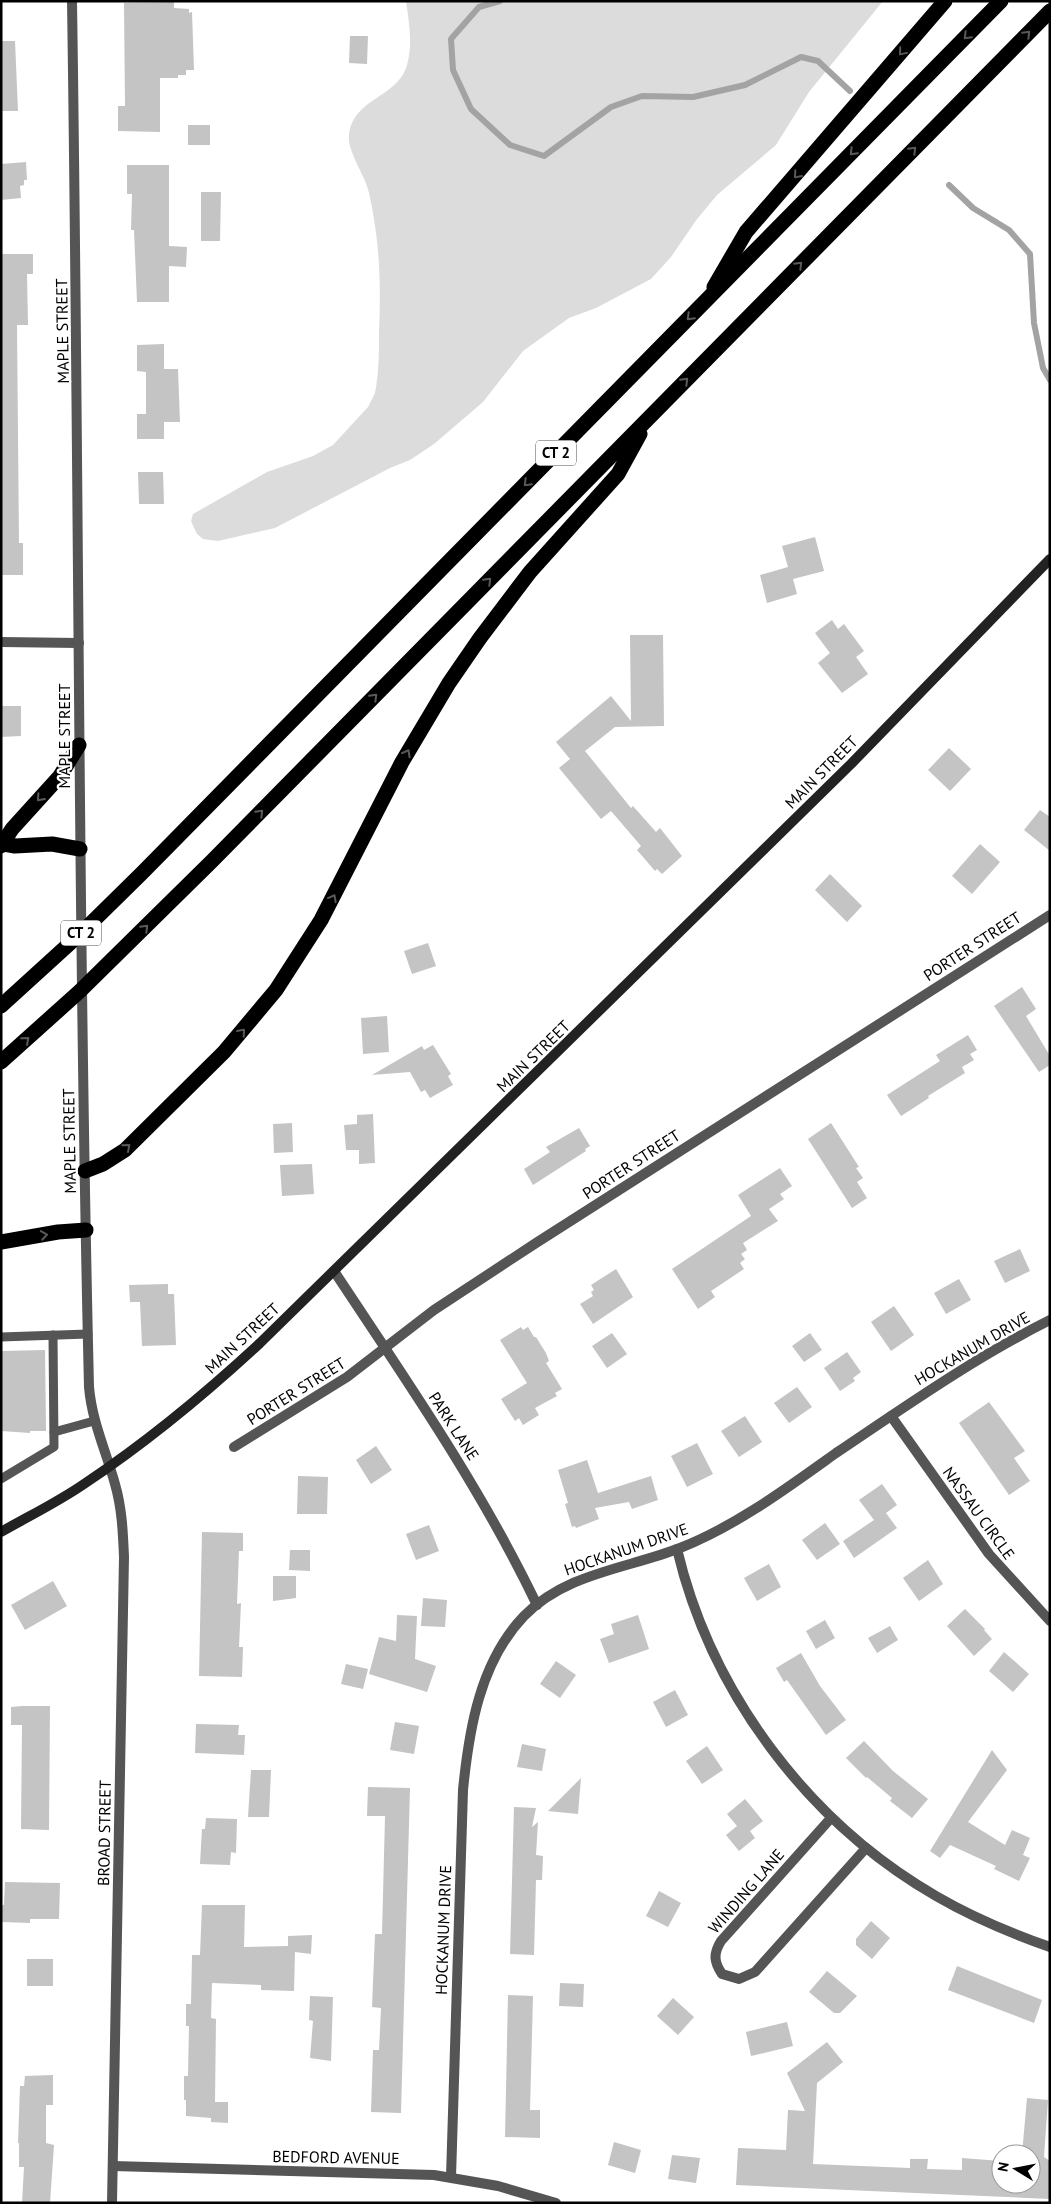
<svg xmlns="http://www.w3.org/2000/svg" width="1051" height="2204" font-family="'PT Sans',sans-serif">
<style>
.green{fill:#dcdcdc}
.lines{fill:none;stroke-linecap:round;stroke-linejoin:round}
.stream{stroke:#a3a3a3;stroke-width:6}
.building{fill:#c4c4c4}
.service{stroke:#555;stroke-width:9}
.minor{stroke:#555;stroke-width:10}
.tertiary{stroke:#555;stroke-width:10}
.secondary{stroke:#222;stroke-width:10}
.motorway{stroke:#000;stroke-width:15}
.oneway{stroke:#595959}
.labels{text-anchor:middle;stroke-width:4.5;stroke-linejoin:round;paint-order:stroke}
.shield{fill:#fff;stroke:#4c4c4c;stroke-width:1}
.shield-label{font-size:15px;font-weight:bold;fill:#000}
.street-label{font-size:16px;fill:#000;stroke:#fff}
</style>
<rect width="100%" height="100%" fill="#fff"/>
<path class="green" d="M406 1H883L809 92 776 145 717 195 697 219 671 257 651 279 596 308 569 318 523 351 483 402 434 444 410 460 390 468 275 528 218 541 203 539 197 534 191 521 193 514 267 472 313 456 333 445 368 407 375 393C379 373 379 353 379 333 381 282 380 243 369 193 366 177 347 151 349 136 352 98 398 98 407 65 413 43 409 23 406 1Z"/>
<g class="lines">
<g class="stream">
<polyline points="500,1 479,7 451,39 453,70 471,109 510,145 544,156 611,107 642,96 693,97 745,85 801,57 818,61 850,91"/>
<polyline points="949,185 973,208 1009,230 1030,254 1034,323 1043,368 1050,380"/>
</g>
</g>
<g class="building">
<polygon points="174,2 174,8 189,9 189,13 192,12 194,70 186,70 186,75 178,75 178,78 160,78 160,132 118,131 118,106 125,106 124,3"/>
<polygon points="350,36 368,36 367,64 349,63"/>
<polygon points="1,41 15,41 18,111 1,111"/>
<rect x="188" y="125" width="22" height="20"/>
<polygon points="26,162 27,180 24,180 24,185 20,186 21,198 1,200 1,164"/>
<polygon points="127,165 169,165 169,246 187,247 186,267 169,266 169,302 137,302 134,230 131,230 132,194 127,194"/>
<polygon points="201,192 221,192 220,241 201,241"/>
<polygon points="1,254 33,254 33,274 27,274 28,325 17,325 19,543 23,543 23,575 1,575"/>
<polygon points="164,344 164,369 178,369 180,422 164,422 164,439 137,439 137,414 146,414 146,372 137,371 137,345"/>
<polygon points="138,472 163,472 164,504 139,504"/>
<polygon points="815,537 824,571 793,579 797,594 767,603 760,575 788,567 782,546"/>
<polygon points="832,620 838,629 844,624 864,651 856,657 868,674 842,693 818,663 830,653 815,633"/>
<polygon points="630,635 663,635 664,726 615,727 585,751 631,808 633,806 656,832 660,828 682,856 662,874 657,869 655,871 637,850 641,846 611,811 601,819 559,768 570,759 556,742 611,696 631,721"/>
<polygon points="1,706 21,706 21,736 1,737"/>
<polygon points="949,748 971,769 950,791 928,770"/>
<polygon points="1040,810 1050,817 1050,851 1024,830"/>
<polygon points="980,844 1000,862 972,894 952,876"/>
<polygon points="830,874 862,906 847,922 815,890"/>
<polygon points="428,943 436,966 412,974 404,951"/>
<polygon points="1022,987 1036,1009 1026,1016 1050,1056 1050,1065 1039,1072 994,1006"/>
<polygon points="387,1016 389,1052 363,1054 361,1018"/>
<polygon points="968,1035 977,1050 970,1054 974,1060 962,1067 965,1073 928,1096 929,1098 901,1116 887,1095 940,1061 936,1055"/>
<polygon points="433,1045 451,1074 448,1076 453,1085 430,1098 425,1090 421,1092 410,1072 372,1075 422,1046 424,1050"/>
<polygon points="373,1114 375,1163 359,1164 359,1150 346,1150 344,1125 357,1124 357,1115"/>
<polygon points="292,1123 293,1152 274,1153 273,1124"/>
<polygon points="831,1123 859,1167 856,1168 863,1178 857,1182 867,1198 852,1208 808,1139"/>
<polygon points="579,1128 590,1146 585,1149 586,1151 533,1185 524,1169 550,1152 546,1147"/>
<polygon points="312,1164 314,1194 282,1196 280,1165"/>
<polygon points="780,1168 792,1186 780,1194 784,1199 769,1209 778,1221 743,1243 747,1250 741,1254 745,1259 740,1263 744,1269 711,1291 715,1297 698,1309 672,1269 751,1216 738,1195"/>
<polygon points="1020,1249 1030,1271 1005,1283 994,1261"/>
<polygon points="616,1269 633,1297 593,1324 580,1304 593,1296 591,1292 594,1290 591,1285"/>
<polygon points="959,1279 971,1300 946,1314 934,1293"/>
<polygon points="168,1284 168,1294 174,1294 176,1345 142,1346 140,1302 130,1302 129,1285"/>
<polygon points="894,1306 914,1335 891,1351 871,1322"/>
<polygon points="521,1327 523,1330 528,1327 534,1337 536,1337 546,1353 549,1361 546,1363 562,1389 555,1393 557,1396 535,1408 539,1415 523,1425 519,1418 515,1421 501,1399 527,1383 500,1340"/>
<polygon points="612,1333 627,1354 607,1368 592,1346"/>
<polygon points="810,1333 822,1350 804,1362 792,1346"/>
<polygon points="45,1350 46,1431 30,1431 30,1433 1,1431 1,1351"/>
<polygon points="847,1352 861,1372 853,1378 855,1381 840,1391 824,1368"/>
<polygon points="797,1387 812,1407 789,1423 774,1403"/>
<polygon points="989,1402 1025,1451 1014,1458 1030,1481 1009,1495 959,1423"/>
<polygon points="745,1416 762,1442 739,1457 721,1431"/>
<polygon points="697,1443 713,1474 687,1487 671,1456"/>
<polygon points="376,1446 392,1470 371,1484 356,1460"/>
<polygon points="587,1460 598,1493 651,1476 658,1500 632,1509 629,1502 595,1508 599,1519 576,1528 575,1526 572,1527 565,1504 568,1503 558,1470"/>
<polygon points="298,1476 328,1477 327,1514 297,1514"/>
<polygon points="882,1484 897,1505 886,1513 897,1528 854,1558 843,1541 874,1520 859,1500"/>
<polygon points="825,1523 840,1544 817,1560 802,1540"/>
<polygon points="429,1525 439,1551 416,1560 406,1534"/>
<polygon points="202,1532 243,1533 243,1551 239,1551 237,1604 241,1603 239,1647 243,1647 242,1677 199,1676"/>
<polygon points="290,1550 310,1550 310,1571 289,1570"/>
<polygon points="928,1560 943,1584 919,1601 903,1578"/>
<polygon points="769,1564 781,1587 757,1601 744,1578"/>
<polygon points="273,1576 296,1576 296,1598 273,1601"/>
<polygon points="53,1581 67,1606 25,1630 11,1605"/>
<polygon points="423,1598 447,1600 445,1627 421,1626"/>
<polygon points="965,1609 985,1629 984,1630 992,1639 974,1656 947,1626"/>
<polygon points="397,1615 417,1616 415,1659 436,1666 427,1692 369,1674 379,1637 396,1641"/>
<polygon points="638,1615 649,1649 609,1663 600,1639 614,1634 611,1624"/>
<polygon points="825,1620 835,1638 816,1649 806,1631"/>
<polygon points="890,1626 898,1640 877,1653 868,1638"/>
<polygon points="1004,1652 1029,1674 1013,1692 989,1671"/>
<polygon points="801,1653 820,1686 846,1720 826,1735 787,1680 784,1682 776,1668"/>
<polygon points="556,1661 576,1675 560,1698 540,1684"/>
<polygon points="346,1664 368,1669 363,1689 341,1684"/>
<polygon points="675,1690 688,1715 666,1727 653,1702"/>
<polygon points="22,1706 50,1706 49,1830 21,1829 22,1725 11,1725 11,1707"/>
<polygon points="395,1722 419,1726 414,1754 390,1750"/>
<polygon points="196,1724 239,1725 238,1735 245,1735 244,1755 195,1753"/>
<polygon points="864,1741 893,1771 928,1799 912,1818 890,1801 892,1798 867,1777 866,1778 846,1758"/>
<polygon points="522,1744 546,1749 542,1771 517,1767"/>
<polygon points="707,1746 723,1770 702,1784 686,1761"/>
<polygon points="992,1750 1007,1770 968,1822 1005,1845 1012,1830 1030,1838 1023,1855 1030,1858 1019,1881 994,1869 996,1866 950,1845 940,1858 930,1851"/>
<polygon points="251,1770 271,1770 269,1817 248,1817"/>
<polygon points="581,1778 578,1814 548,1811"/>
<polygon points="368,1787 410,1788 401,2113 371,2112 373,2050 379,2050 381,2008 372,2007 375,1934 382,1934 385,1816 367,1816"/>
<polygon points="745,1799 763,1821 750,1831 755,1838 739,1851 726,1835 737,1826 727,1814"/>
<polygon points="514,1807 536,1808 532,1827 538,1822 536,1855 543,1856 542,1880 536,1880 534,1955 510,1954"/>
<polygon points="206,1818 237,1819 236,1853 231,1852 230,1865 200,1864 202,1829 205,1829"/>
<polygon points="5,1882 60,1883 59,1919 30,1919 30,1923 1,1922 1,1905 4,1905"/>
<polygon points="659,1891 681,1903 668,1927 646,1916"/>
<polygon points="202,1905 245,1905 244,1947 288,1946 288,1936 312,1935 311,1954 295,1952 294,1991 261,1990 261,1985 212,1983 211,2018 216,2019 215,2102 228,2102 228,2123 211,2122 211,2118 186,2116 186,2100 184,2100 184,2076 188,2076 189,2026 186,2026 186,2004 191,2004 192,1955 200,1955"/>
<polygon points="871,1921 890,1938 872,1959 856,1945 856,1939"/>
<rect x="27" y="1959" width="26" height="27"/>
<polygon points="957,1966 1042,2000 1034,2023 948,1990"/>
<polygon points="827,1971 857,1996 840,2013 834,2013 809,1992"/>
<polygon points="560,1983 584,1984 583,2007 559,2006"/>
<polygon points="508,1995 533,1996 530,2110 540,2110 540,2138 505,2137"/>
<polygon points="310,1996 333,1997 331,2061 310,2058 313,2021 309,2020"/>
<polygon points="673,1998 694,2017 678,2035 657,2016"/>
<polygon points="787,2022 793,2046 751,2056 746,2032"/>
<polygon points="827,2042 843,2062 817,2083 813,2164 910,2168 910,2159 928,2159 927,2169 962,2170 962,2158 1001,2161 1001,2184 1031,2184 1031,2154 1022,2154 1027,2098 1048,2100 1044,2157 1050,2161 1050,2199 736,2185 738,2148 786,2150 788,2110 805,2111 787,2073"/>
<polygon points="53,2075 53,2105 46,2105 46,2143 54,2145 50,2203 22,2203 24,2167 19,2167 19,2143 18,2143 20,2086 24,2086 25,2076"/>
<polygon points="614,2142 641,2150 635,2173 608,2165"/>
<polygon points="672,2155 700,2158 696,2183 668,2179"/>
</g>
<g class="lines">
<g class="service">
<polyline points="1,1337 88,1334"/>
<polyline points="54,1432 94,1421"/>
<polyline points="1,1479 54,1447 53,1335"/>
</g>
<g class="minor">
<polyline points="1,642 79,643"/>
<path d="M334 1271C406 1380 480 1486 537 1605"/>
<polyline points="891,1416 989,1554 1050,1621"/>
<polyline points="234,1447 347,1377 434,1310 536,1243 1050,915"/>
<path d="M677 1549C711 1693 808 1822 936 1896 972 1917 1010 1933 1050 1947"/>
<path d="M831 1818 721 1941C713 1954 714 1962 722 1974L739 1979 755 1972 866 1848"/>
<polyline points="113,2166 434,2175 498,2186 556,2203"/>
<path d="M451 2177 463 1790C469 1729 480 1662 524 1616 566 1573 626 1569 680 1548 736 1526 787 1488 836 1453 906 1406 974 1358 1050 1320"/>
</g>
<path class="tertiary" d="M72 1C79 463 78 925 89 1387 92 1422 106 1451 115 1484 122 1508 123 1533 124 1557L112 2203"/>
<path class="secondary" d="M1 1532C29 1516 58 1502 84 1484 147 1442 205 1394 260 1343L851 764 1050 559"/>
<g class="motorway">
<polyline points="714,287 746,232 945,1"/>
<polyline points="4,844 15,846 52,844 80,849"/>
<polyline points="1,846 12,829 60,776 79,745"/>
<polyline points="1,1006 79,935 142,873 1001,1"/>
<polyline points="1,1062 80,991 212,861 1050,11"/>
<polyline points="85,1171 103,1164 125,1150 224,1052 276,990 321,920 402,762 449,683 480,638 530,572 618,474 640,434"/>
<polyline points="1,1242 58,1232 86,1230"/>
</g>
</g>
<defs><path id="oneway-chevron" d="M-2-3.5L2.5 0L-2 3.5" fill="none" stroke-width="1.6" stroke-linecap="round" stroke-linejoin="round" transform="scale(1.25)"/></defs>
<g class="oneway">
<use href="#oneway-chevron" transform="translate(1027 34) rotate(-45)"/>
<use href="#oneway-chevron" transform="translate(967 36) rotate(135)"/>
<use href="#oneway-chevron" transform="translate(902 52) rotate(130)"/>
<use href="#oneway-chevron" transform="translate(913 150) rotate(-45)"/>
<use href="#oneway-chevron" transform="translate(853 152) rotate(135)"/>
<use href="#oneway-chevron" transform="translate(797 175) rotate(131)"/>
<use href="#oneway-chevron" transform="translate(799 265) rotate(-45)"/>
<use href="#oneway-chevron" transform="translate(690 317) rotate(135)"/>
<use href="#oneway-chevron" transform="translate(685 381) rotate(-45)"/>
<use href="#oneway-chevron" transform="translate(527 483) rotate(135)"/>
<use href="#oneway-chevron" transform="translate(488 581) rotate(-45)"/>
<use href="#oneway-chevron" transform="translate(374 697) rotate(-45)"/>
<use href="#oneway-chevron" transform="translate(407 753) rotate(-61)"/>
<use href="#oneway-chevron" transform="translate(40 798) rotate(132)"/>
<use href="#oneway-chevron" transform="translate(260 813) rotate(-45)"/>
<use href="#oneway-chevron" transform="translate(333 898) rotate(-62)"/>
<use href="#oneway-chevron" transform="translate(145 928) rotate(-45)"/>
<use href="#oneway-chevron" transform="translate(242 1032) rotate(-49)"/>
<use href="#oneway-chevron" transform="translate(26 1040) rotate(-41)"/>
<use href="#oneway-chevron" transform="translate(127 1147) rotate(-41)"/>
<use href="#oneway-chevron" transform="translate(44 1235) rotate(-9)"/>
</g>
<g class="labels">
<g class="shield">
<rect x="536" y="440.5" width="40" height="25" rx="4"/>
<rect x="61" y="920.5" width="40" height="25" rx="4"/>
</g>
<g class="shield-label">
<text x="556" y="458">CT 2</text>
<text x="81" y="938">CT 2</text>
</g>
<g class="street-label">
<text transform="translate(62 331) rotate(-91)" y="6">MAPLE STREET</text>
<text transform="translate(64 736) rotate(-90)" y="6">MAPLE STREET</text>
<text transform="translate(821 772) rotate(-45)" y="6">MAIN STREET</text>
<text transform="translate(972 946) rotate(-33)" y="6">PORTER STREET</text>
<text transform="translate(533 1056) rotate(-44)" y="6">MAIN STREET</text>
<text transform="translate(69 1141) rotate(-91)" y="6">MAPLE STREET</text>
<text transform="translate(631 1164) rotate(-33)" y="6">PORTER STREET</text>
<text transform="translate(242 1338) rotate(-43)" y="6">MAIN STREET</text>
<text transform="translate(972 1348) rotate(-30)" y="6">HOCKANUM DRIVE</text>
<text transform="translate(296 1391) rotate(-32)" y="6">PORTER STREET</text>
<text transform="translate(454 1426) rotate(57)" y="6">PARK LANE</text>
<text transform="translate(979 1513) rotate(54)" y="6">NASSAU CIRCLE</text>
<text transform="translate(626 1549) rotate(-19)" y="6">HOCKANUM DRIVE</text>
<text transform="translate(104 1833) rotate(-89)" y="6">BROAD STREET</text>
<text transform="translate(746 1891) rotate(-49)" y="6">WINDING LANE</text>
<text transform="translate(443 1930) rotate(-88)" y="6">HOCKANUM DRIVE</text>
<text transform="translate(336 2157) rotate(1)" y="6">BEDFORD AVENUE</text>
</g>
</g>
<rect width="1051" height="2204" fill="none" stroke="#000000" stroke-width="5"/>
<g transform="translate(1016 2169) rotate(280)"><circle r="24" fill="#ffffff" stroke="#999999"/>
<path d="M0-4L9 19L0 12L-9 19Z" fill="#000000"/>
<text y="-8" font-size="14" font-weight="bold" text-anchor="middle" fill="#000000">N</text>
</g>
</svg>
